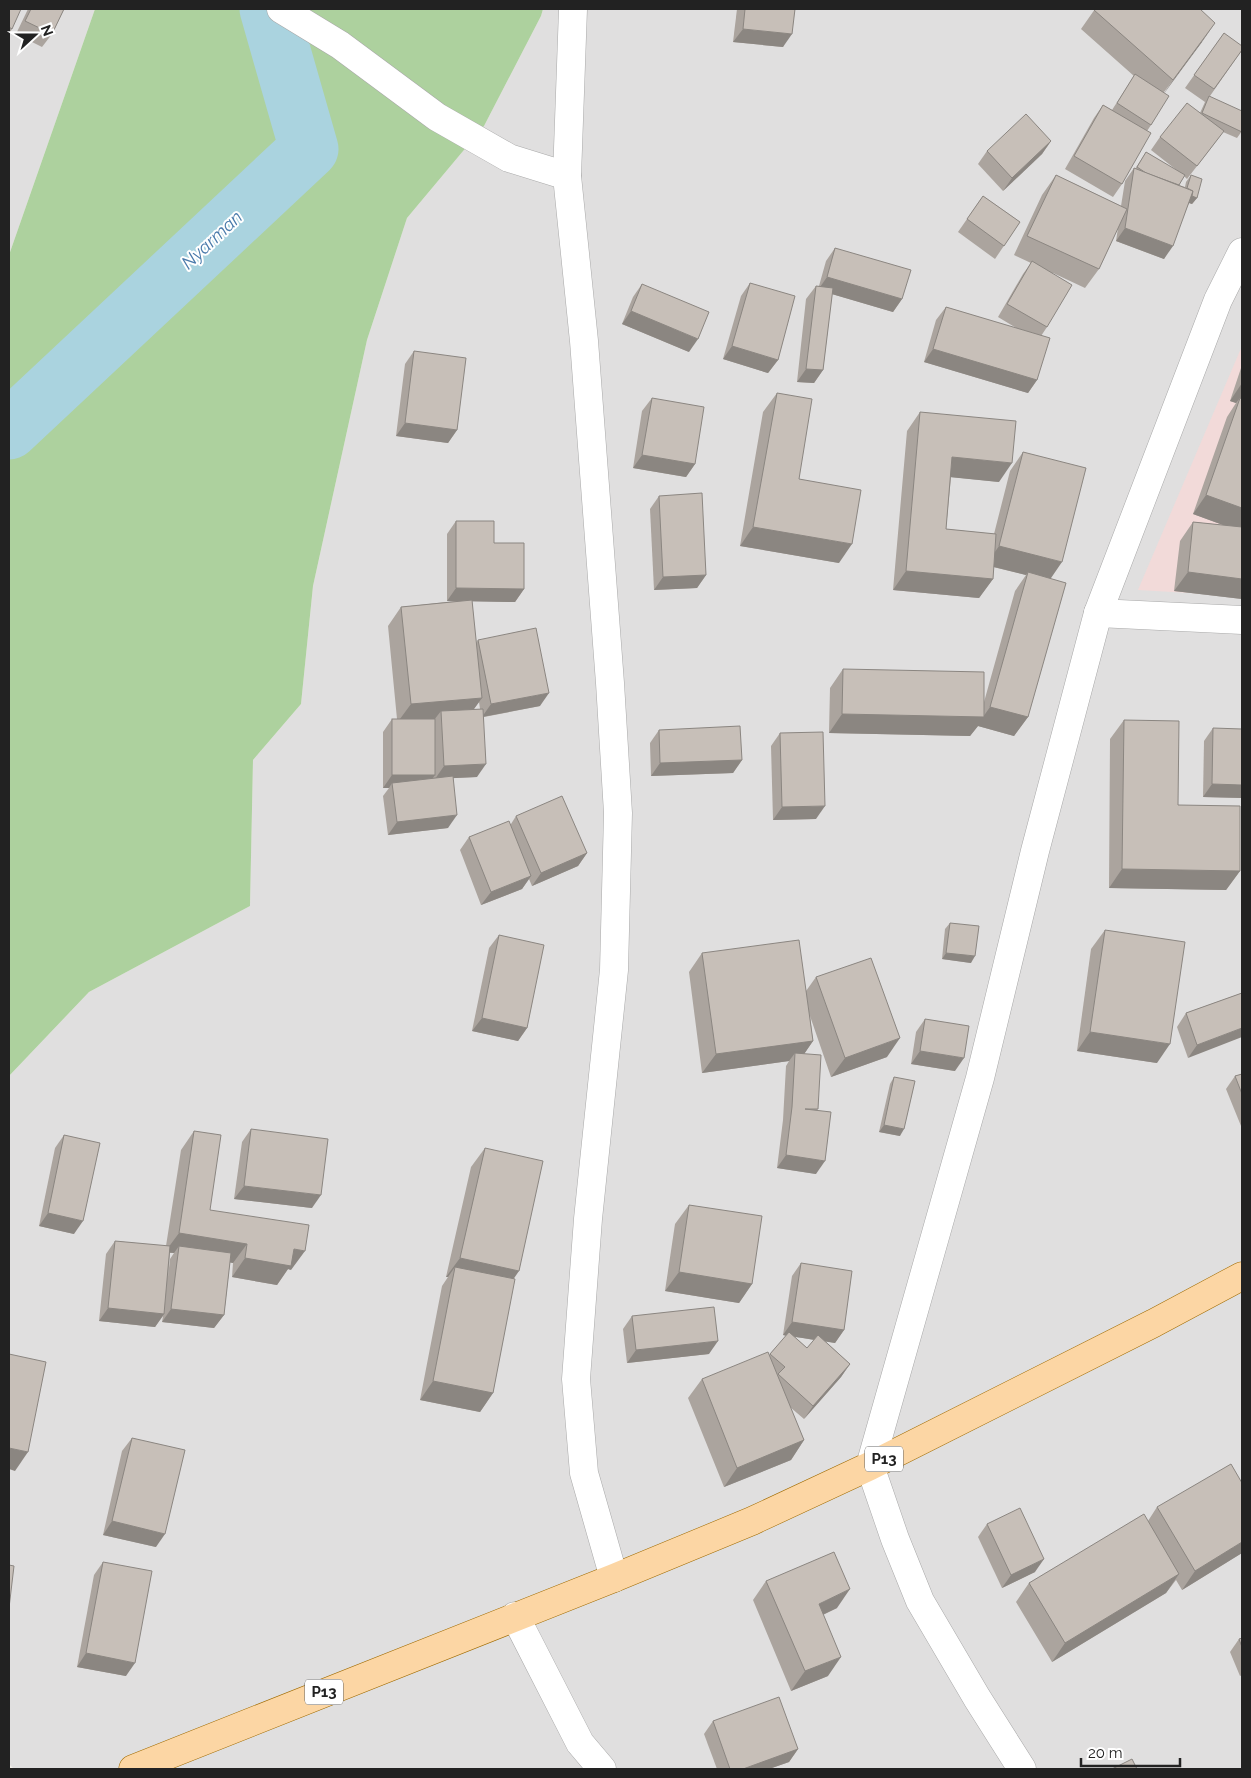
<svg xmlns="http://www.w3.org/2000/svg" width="1251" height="1778" font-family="Raleway,sans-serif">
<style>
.residential{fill:#e0dfdf}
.commercial{fill:#f2dad9}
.forest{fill:#add19e}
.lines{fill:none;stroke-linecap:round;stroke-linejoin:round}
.river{stroke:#aad3df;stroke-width:59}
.street-casing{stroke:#a9a9a9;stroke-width:29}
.primary-casing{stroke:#a06b00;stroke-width:29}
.street{stroke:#fff;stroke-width:28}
.primary{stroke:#fcd6a4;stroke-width:28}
.wall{fill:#aba49e;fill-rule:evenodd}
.shaded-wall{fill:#8b8681}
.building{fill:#c7bfb8;stroke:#8b8681}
.labels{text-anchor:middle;stroke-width:4;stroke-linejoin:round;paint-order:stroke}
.shield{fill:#fff;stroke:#646464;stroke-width:1}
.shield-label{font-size:15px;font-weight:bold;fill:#222}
.water-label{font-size:18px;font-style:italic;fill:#4a7aab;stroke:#fff}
</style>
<rect width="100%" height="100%" fill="#f2efe9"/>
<g class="residential">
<polygon points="9,9 95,9 9,255"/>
<polygon points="543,9 1242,9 1242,1769 14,1769 9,1764 9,1076 89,992 250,906 253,760 301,704 313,586 367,340 407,218 484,126 541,16"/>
</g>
<polygon class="commercial" points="1242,346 1242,596 1138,590"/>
<polygon class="forest" points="95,9 543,9 541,16 484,126 407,218 367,340 313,586 301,704 253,760 250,906 89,992 9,1076 9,255"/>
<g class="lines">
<polyline class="river" points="9,430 309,149 269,9"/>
<defs>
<g id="street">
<polyline points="281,9 340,45 437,117 509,158 567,176"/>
<polyline points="573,9 567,176 584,341 610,683 618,813 614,970 588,1219 576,1379 584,1473 614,1578"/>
<polyline points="1098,613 1242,620"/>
<polyline points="515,1616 580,1743 602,1769"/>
<polyline points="1022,1769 977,1698 920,1601 895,1539 870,1466 980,1078 1035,851 1098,613 1218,300 1242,252"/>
</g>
<polyline id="primary" points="133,1769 614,1578 752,1521 870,1466 1154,1323 1242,1276"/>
</defs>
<use href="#street" class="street-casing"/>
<use href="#primary" class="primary-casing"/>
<use href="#street" class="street"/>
<use href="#primary" class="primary"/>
</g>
<g class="wall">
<polygon points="9,9 12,29 9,34"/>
<polygon points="28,9 64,9 52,34 42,47 16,34"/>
<polygon points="737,9 795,9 783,47 733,42"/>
<polygon points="1095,9 1202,42 1164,92 1151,125 1147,131 1122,184 1113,197 1065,169 1094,118 1103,105 1112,110 1134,76 1081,29"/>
<polygon points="1224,33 1242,50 1210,96 1242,131 1237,138 1223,132 1214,144 1187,179 1184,176 1179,185 1185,187 1186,182 1191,175 1197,198 1192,204 1189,203 1164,259 1116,241 1118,228 1099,269 1085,288 1053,273 1047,327 1041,336 1037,380 1028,393 924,362 936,320 946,307 1018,329 998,317 1023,274 1031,263 1014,255 1042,195 1056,175 1121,206 1125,181 1134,168 1135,169 1146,152 1179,172 1151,150 1160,137 1200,113 1205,102 1185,88"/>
<polygon points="1051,141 1042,154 1003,191 978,164 987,151"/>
<polygon points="983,196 1020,222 995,259 958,232"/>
<polygon points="835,248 902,299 893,312 832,294 823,370 814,383 797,382 806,299 816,286 819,286 826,261"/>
<polygon points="750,283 778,360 768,373 723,359 741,296"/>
<polygon points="642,284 689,352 622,324 633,297"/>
<polygon points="414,351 457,430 448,443 396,436 405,364"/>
<polygon points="1242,365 1242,599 1174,591 1180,541 1193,522 1223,525 1193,514 1227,417 1236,403 1230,401"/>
<polygon points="777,393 799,479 839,563 740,546 763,412"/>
<polygon points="652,398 695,464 686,477 633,468 642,411"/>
<polygon points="920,412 999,482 951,477 946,529 994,534 1010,471 1023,452 1051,578 1028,717 1014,736 978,726 970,736 829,733 830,688 843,669 984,702 1015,591 1026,575 993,567 993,579 979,598 893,590 907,431"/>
<polygon points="659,496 706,575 697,588 654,590 650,509"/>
<path d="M456 521 494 543 524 589 515 602 472 601 476 643 478 640 540 706 484 717 477 777 453 778 448 828 388 835 383 796 389 788H383V732L392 719H397L388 626 401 607 456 601H447V534ZM479 702 480 709H474Z"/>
<polygon points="1124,720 1178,805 1240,871 1226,890 1109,888 1110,739"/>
<polygon points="1213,728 1242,798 1203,797 1204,741"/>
<polygon points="659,730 742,760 733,773 651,776 650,743"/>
<polygon points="780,733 816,819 773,820 771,746"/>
<polygon points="516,816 587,853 578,866 532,886 529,879 522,889 481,905 460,850 469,837 511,824"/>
<polygon points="950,923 971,963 942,959 945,929"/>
<polygon points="1105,930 1157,1063 1077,1051 1091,949"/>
<polygon points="499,935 527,1028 518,1041 472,1031 489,948"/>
<polygon points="702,953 806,991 816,977 887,1057 831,1077 810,1016 813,1041 804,1054 818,1109 817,1110 816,1174 777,1168 783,1120 786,1066 789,1061 702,1073 689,972"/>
<polygon points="1242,993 1188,1058 1177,1027 1186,1013"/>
<polygon points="925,1019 955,1071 911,1064 916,1032"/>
<polygon points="1242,1074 1242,1125 1241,1126 1226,1089 1235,1076"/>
<polygon points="894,1077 900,1136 879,1132 890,1084"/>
<polygon points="251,1129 312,1208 234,1199 242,1142"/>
<path d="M194 1131 210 1210 291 1270 288 1269 277 1285 232 1277 233 1263 230 1262 224 1315 214 1328 162 1322 163 1316 155 1327 99 1321 106 1254 115 1241 166 1246 181 1150ZM170 1253H174L170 1259 168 1277Z"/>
<polygon points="64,1135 74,1234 39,1226 55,1148"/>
<polygon points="485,1148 514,1279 493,1393 480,1412 420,1400 442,1286 448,1277 446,1277 471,1167"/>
<polygon points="689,1205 752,1284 739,1303 665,1291 675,1224"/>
<path d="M801 1263 844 1330 835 1343 825 1341 850 1364 841 1377 804 1419 790 1407 804 1440 791 1460 724 1487 688 1398 702 1379 769 1355 786 1336 783 1335 792 1276ZM795 1337 803 1338 814 1340 807 1348Z"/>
<polygon points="632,1316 709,1354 627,1363 623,1329"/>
<polygon points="132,1438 156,1547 103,1535 122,1451"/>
<polygon points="1157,1507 1242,1553 1182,1590 1176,1580 1166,1593 1052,1662 1016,1602 1029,1583 1148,1521"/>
<polygon points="987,1524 1035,1572 1002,1588 978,1537"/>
<polygon points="103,1562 126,1676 77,1667 94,1575"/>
<polygon points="766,1581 837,1608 823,1615 828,1676 791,1691 753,1600"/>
<polygon points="1242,1638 1242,1675 1240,1676 1230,1652 1239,1639"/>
<polygon points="713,1721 798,1749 789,1762 769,1769 717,1769 704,1734"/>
</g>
<g class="shaded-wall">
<polygon points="1215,23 1202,42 1160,99 1173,80"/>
<polygon points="743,29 792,34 783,47 733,42"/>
<polygon points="1051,141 1042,154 1003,191 1012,178"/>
<polygon points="1185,193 1197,198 1192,204 1180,200"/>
<polygon points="1125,228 1173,246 1164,259 1116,241"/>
<polygon points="827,277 902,299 893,312 818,290"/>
<polygon points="631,311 698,339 689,352 622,324"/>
<polygon points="732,346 778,360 768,373 723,359"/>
<polygon points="933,349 1037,380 1028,393 924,362"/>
<polygon points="806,369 823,370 814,383 797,382"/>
<polygon points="1242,383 1242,405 1240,398 1236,403 1230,401"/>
<polygon points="405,423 457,430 448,443 396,436"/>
<polygon points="642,455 695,464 686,477 633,468"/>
<polygon points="952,457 1012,463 999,482 939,476"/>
<polygon points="1206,495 1242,508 1242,532 1193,514"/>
<polygon points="753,527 852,544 839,563 740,546"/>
<polygon points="999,546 1062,562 1049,581 1028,572 1026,575 986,565"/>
<polygon points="906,571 993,579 979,598 893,590"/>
<polygon points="1188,572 1242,579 1242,599 1174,591"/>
<polygon points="706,575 697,588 654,590 663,577"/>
<polygon points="456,588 524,589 515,602 447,601"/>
<polygon points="549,693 540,706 482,717 491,704"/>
<polygon points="482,698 468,717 441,711 434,720 397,723 411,704"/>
<polygon points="990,707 1028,717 1014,736 978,726 970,736 829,733 842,714 983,717"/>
<polygon points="742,760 733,773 651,776 660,763"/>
<polygon points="486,764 477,777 435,779 444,766"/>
<polygon points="392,775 435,775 426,788 392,783 389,788 383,788"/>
<polygon points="1212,784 1242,785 1242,798 1203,797"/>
<polygon points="825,806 816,819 773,820 782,807"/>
<polygon points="457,815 448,828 388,835 397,822"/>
<polygon points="587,853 578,866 532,886 541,873"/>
<polygon points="1122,869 1240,871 1226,890 1109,888"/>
<polygon points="531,876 522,889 481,905 491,892"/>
<polygon points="946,953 975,956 971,963 942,959"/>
<polygon points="482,1018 527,1028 518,1041 472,1031"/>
<polygon points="1242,1028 1242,1037 1188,1058 1197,1045"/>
<polygon points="1090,1032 1170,1044 1157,1063 1077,1051"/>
<polygon points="900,1038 887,1057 831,1077 845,1058"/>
<polygon points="813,1041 800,1060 795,1053 789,1061 702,1073 716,1054"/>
<polygon points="920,1051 964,1058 955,1071 911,1064"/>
<polygon points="884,1125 904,1129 900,1136 879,1132"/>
<polygon points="786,1155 825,1161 816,1174 777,1168"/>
<polygon points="244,1186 321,1195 312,1208 234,1199"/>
<polygon points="48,1213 83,1221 74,1234 39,1226"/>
<polygon points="179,1233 247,1244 233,1263 178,1254 179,1246 174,1253 165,1252"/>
<polygon points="294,1249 305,1251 291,1270 288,1269 277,1285 232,1277 245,1258"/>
<polygon points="460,1258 519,1271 506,1290 455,1267 448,1277 446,1277"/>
<polygon points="679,1272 752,1284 739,1303 665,1291"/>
<polygon points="108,1308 164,1314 155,1327 99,1321"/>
<polygon points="171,1309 224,1315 214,1328 162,1322"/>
<polygon points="792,1322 844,1330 835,1343 783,1335"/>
<polygon points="718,1341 709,1354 627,1363 636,1350"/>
<polygon points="850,1364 841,1377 804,1419 813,1406"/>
<polygon points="433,1381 493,1393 480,1412 420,1400"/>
<polygon points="804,1440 791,1460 724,1487 737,1468"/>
<polygon points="9,1448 28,1452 15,1471 9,1469"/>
<polygon points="112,1521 165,1534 156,1547 103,1535"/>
<polygon points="1242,1542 1242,1553 1182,1590 1195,1571"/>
<polygon points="1044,1559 1035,1572 1002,1588 1011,1575"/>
<polygon points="1179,1574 1166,1593 1052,1662 1065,1643"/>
<polygon points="850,1589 837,1608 805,1623 819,1604"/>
<polygon points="86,1653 135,1663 126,1676 77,1667"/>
<polygon points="841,1657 828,1676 791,1691 805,1671"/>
<polygon points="798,1749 789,1762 769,1769 743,1769"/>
</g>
<g class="building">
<polygon points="9,9 21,9 12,29 9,27"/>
<polygon points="31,9 64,9 52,34 25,21"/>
<polygon points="745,9 795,9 792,34 743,29"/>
<polygon points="1095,9 1200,9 1215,23 1173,80 1094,10"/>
<polygon points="1224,33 1242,46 1242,50 1214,89 1194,75"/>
<polygon points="1135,74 1169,96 1151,125 1117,103"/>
<polygon points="1209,96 1242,111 1242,132 1202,113"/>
<polygon points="1187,103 1224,131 1197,166 1160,137"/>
<polygon points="1103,105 1151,133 1122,184 1074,156"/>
<polygon points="1026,114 1051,141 1012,178 987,151"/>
<polygon points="1146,152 1185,175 1179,185 1146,173 1137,167"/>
<polygon points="1134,168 1193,191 1173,246 1125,228"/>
<polygon points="1056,175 1127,209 1099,269 1027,236"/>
<polygon points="1191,175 1202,179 1197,198 1192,196 1193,191 1187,188"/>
<polygon points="983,196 1020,222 1004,246 967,219"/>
<polygon points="835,248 911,270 902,299 827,277"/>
<polygon points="1032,261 1072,285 1047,327 1007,304"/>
<polygon points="750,283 795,296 778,360 732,346"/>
<polygon points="642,284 709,312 698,339 631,311"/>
<polygon points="816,286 833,288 823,370 806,369"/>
<polygon points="946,307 1050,338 1037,380 933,349"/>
<polygon points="414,351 466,358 457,430 405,423"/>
<polygon points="777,393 812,399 799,479 861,490 852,544 753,527"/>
<polygon points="652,398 704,407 695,464 642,455"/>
<polygon points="1240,398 1242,399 1242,508 1206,495"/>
<polygon points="920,412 1016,421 1012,463 952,457 946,529 996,534 993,579 906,571"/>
<polygon points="1023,452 1086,468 1062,562 999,546"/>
<polygon points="702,493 706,575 663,577 659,496"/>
<polygon points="456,521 494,521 494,543 524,543 524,589 456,588"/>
<polygon points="1193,522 1242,527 1242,579 1188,572"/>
<polygon points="1028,572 1066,583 1028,717 990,707"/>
<polygon points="472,600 482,698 411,704 401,607"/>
<polygon points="536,628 549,693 491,704 478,640"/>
<polygon points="843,669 984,672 984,717 842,714"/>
<polygon points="483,709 486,764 444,766 441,711"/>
<rect x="392" y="719" width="43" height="56"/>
<polygon points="1124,720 1179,721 1178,805 1240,806 1240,871 1122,869"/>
<polygon points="740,726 742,760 660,763 659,730"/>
<polygon points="1213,728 1242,729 1242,785 1212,784"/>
<polygon points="823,732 825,806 782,807 780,733"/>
<polygon points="453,776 457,815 397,822 392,783"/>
<polygon points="562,796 587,853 541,873 516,816"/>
<polygon points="509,821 531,876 491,892 469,837"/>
<polygon points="950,923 979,926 975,956 946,953"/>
<polygon points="1105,930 1185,942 1170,1044 1090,1032"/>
<polygon points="499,935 544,945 527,1028 482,1018"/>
<polygon points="799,940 813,1041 716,1054 702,953"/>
<polygon points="871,958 900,1038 845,1058 816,977"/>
<polygon points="1242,993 1242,1028 1197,1045 1186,1013"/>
<polygon points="925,1019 969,1026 964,1058 920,1051"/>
<polygon points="795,1053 821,1055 818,1109 805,1109 831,1112 825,1161 786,1155 792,1107"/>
<polygon points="1242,1074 1242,1094 1235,1076"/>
<polygon points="894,1077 915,1081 904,1129 884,1125"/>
<polygon points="251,1129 328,1139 321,1195 244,1186"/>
<polygon points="194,1131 221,1135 210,1210 309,1225 305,1251 294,1249 291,1266 245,1258 247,1244 179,1233"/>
<polygon points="64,1135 100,1143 83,1221 48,1213"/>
<polygon points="485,1148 543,1161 519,1271 460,1258"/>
<polygon points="689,1205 762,1216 752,1284 679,1272"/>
<polygon points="115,1241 170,1246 164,1314 108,1308"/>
<polygon points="179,1246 231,1253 224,1315 171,1309"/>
<polygon points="801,1263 852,1271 844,1330 792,1322"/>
<polygon points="455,1267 515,1279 493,1393 433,1381"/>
<polygon points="714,1307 718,1341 636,1350 632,1316"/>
<polygon points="789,1332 807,1348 818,1335 850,1364 813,1406 778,1374 785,1367 770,1354"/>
<polygon points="768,1352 804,1440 737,1468 702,1379"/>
<polygon points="9,1354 46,1362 28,1452 9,1448"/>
<polygon points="132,1438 185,1450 165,1534 112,1521"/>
<polygon points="1231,1464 1242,1483 1242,1542 1195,1571 1157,1507"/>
<polygon points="1020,1508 1044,1559 1011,1575 987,1524"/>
<polygon points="1144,1514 1179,1574 1065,1643 1029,1583"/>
<polygon points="834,1552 850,1589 819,1604 841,1657 805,1671 766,1581"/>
<polygon points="103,1562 152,1571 135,1663 86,1653"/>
<polygon points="9,1565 14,1566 9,1608"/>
<polygon points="1242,1638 1242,1647 1239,1639"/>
<polygon points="779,1697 798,1749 743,1769 730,1769 713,1721"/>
<polygon points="1132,1759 1137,1769 1112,1769"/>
</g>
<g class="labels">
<g class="shield">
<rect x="865" y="1446.5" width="38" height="25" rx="4"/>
<rect x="305" y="1679.5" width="38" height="25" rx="4"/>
</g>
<g class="shield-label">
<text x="884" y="1464">P13</text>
<text x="324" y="1697">P13</text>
</g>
<g class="water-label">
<text transform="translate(212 240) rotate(-43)" y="6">Nyarman</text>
</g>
</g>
<rect width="1251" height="1778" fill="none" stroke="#222222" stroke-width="20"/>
<g transform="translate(35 35) rotate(69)" stroke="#ffffff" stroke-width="4" paint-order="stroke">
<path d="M0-4L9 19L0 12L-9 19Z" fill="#222222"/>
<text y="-8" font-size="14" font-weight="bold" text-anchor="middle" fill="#222222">N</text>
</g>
<path d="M1081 1758v8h99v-8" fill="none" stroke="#222222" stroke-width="2.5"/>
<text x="1088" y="1758" font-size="15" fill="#222222" stroke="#ffffff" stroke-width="4" paint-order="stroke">20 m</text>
</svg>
